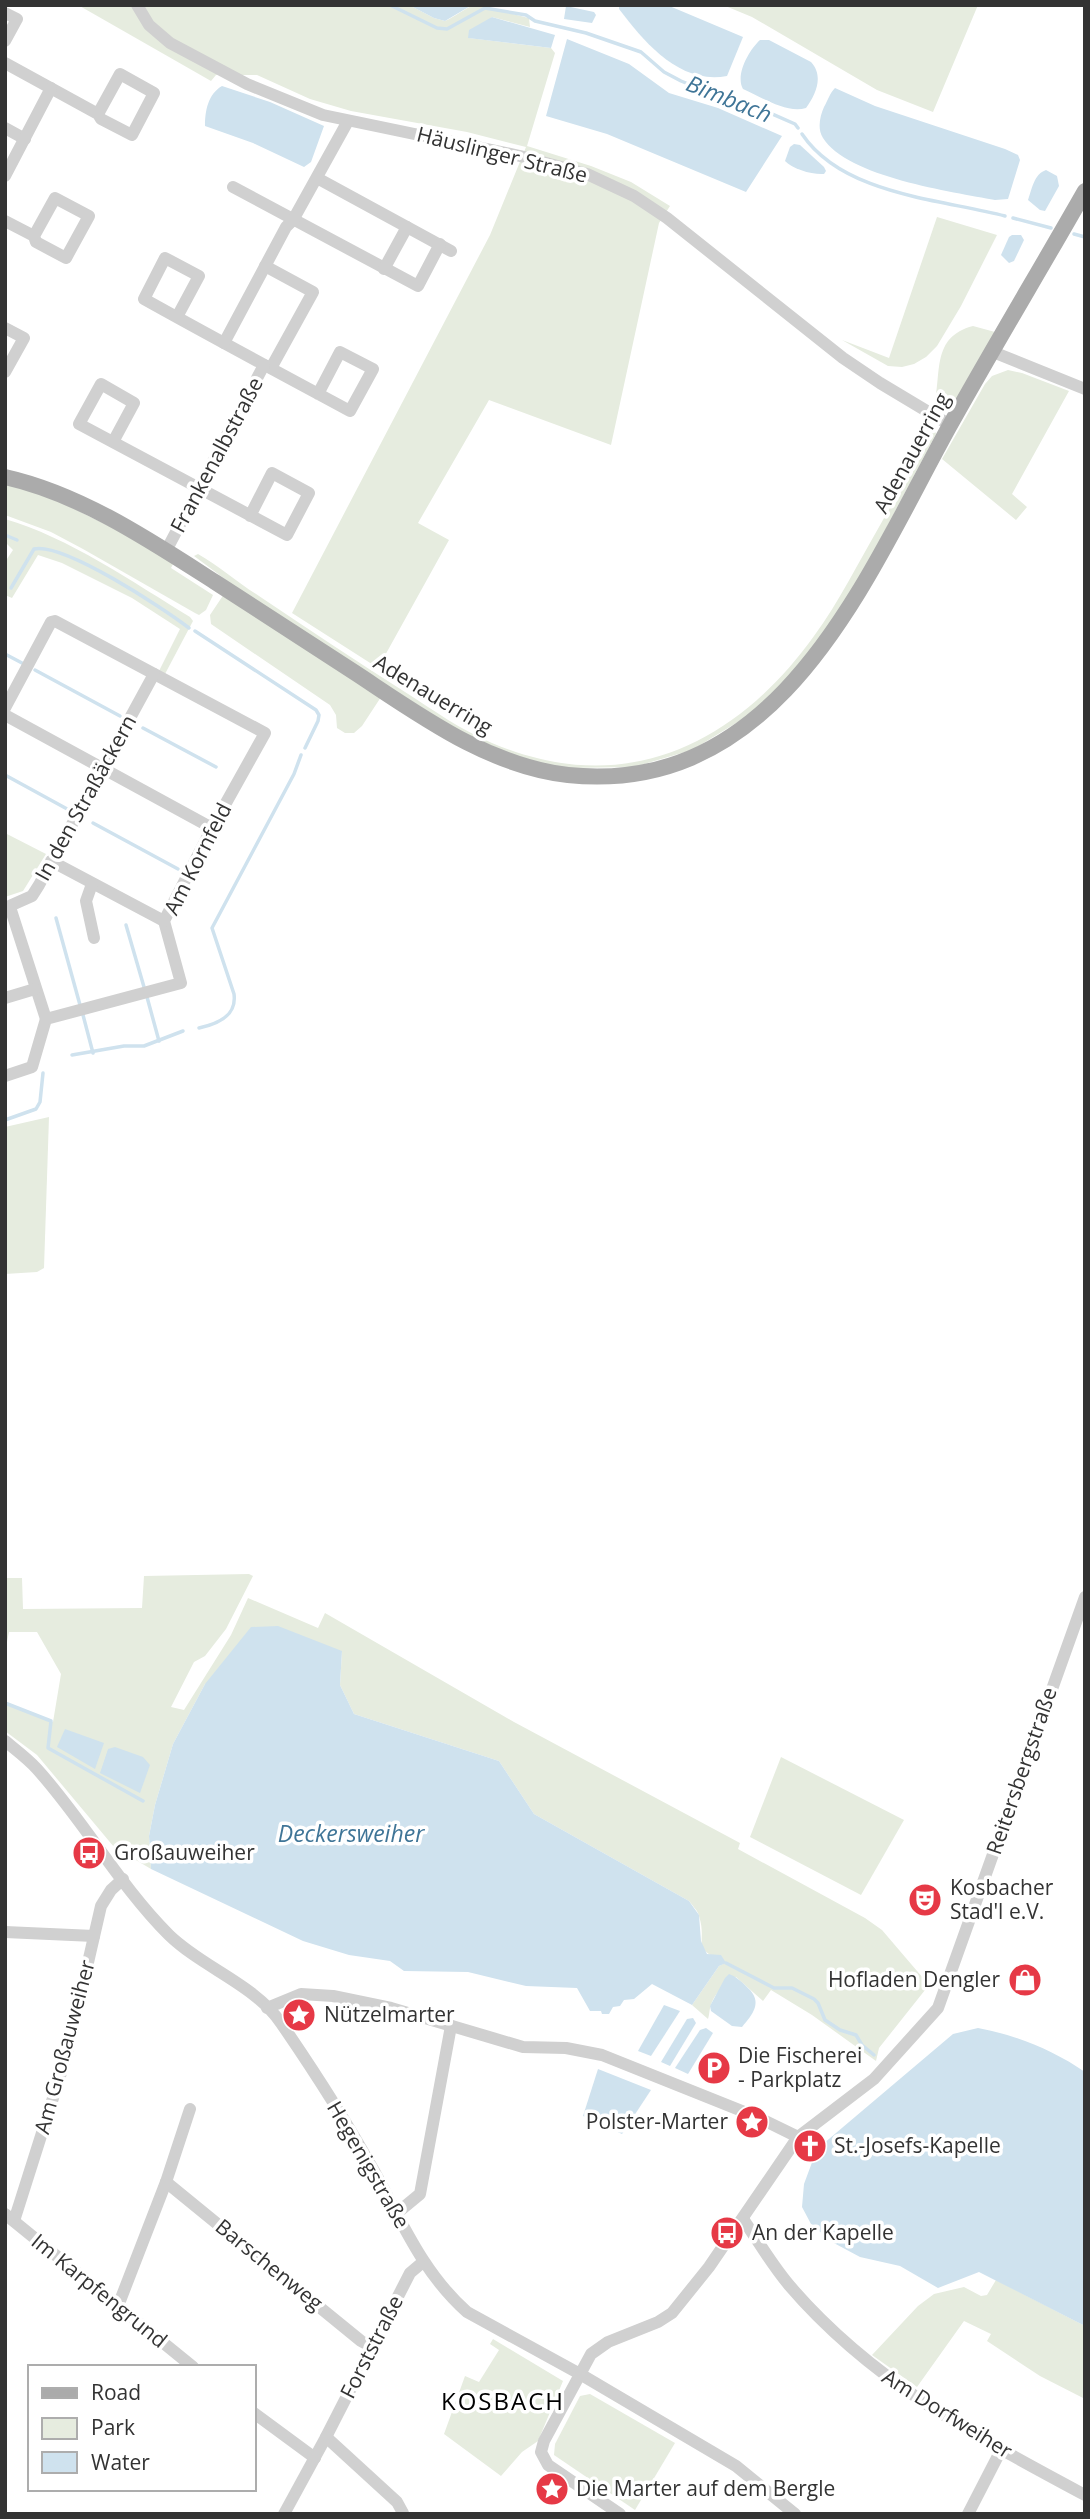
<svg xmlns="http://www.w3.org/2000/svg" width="1090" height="2519" font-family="'Open Sans',sans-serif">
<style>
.green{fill:#e6ecdf}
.water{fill:#cfe2ee}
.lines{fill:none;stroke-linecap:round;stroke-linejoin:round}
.stream{stroke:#cfe2ee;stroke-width:3.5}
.minor{stroke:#d0d0d0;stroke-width:12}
.major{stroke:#ababab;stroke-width:16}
.labels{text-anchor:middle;stroke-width:7;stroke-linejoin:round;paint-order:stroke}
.street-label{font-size:21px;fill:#333;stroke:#fff}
.poi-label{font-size:21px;fill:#333;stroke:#fff;text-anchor:start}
.water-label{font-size:23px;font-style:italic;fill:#3f7597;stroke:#fff}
.quarter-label{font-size:24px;letter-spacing:2px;fill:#000;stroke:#fff}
</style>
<rect width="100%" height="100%" fill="#fff"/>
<g class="green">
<path d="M78 5H409L434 18 445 21C455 17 466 7 475 5 478 5 521 16 529 18L530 27 492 17 469 38 551 48 555 53 527 146 591 166 631 182 670 206 659 223 611 445 489 400 418 523 449 540 378 668 292 613 490 235 526 147 467 132 351 111 310 99 257 75H216L211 81Z"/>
<polygon points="723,5 978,5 933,112 877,90 752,17"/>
<polygon points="937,217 997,235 961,306 937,346 926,357 914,364 902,367 888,366 842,340 889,358"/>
<path d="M973 326 995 332 954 404 940 410 934 406C942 373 931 337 973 326Z"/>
<polygon points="1008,370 1022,373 1069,391 1012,494 1027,507 1016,520 942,459 985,384 992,376"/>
<path d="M926 416 932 422 936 434 863 572 824 635 764 706 692 750 634 767 570 768 541 764 513 755 457 730 249 597 194 556 198 554C219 566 238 583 259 596 307 628 356 661 405 692 433 710 461 730 492 743 623 799 735 746 814 636 839 602 858 563 879 527 891 505 905 484 915 462 922 447 917 430 926 416Z"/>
<polygon points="5,483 52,498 119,531 174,562 171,568 213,595 206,610 199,615 195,613 83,549 51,532 5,515"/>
<path d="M5 519C68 537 134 583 190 617L193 621 165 674 159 671 180 629 132 598 62 563 38 555 12 598 5 595V562L13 550 5 542Z"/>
<polygon points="224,594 381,697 362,726 354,733 345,733 337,728 336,715 330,705 211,624 210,615"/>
<polygon points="5,833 46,854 23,891 5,897"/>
<polygon points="49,1117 44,1268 37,1272 5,1274 5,1127"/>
<path d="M249 1574 253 1576 226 1629 205 1656 194 1662 171 1707 184 1710 231 1635 248 1598 318 1628 325 1613 514 1722 740 1843 738 1849 865 1918 882 1930 929 1985 879 2048 876 2061 812 2015 771 1990 763 2001 736 1977C726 1984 717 1990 712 2002 709 2008 710 2013 708 2019L692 2005 719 1966 725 1963C689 1946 708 1944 699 1916 698 1911 692 1905 689 1901L534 1814 499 1761 354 1714 340 1685 342 1651 205 1684 173 1744 155 1805 149 1836 151 1869 114 1847 37 1755 5 1731V1704L53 1722 61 1674 37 1632H9L5 1652V1578H22L23 1609 142 1608 144 1576Z"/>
<polygon points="781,1757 904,1820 861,1895 750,1837"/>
<polygon points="996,2280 1085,2326 1085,2399 1040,2376 987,2341 991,2334 964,2321 917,2387 872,2355 918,2306 934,2294 964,2287 981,2296 987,2295"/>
<polygon points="493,2339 563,2381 538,2441 522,2452 501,2476 444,2434 465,2376 479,2382 499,2350 490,2344"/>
<polygon points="590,2394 675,2443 635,2510 554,2455 555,2444 580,2396"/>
</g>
<g class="water">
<polygon points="409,5 472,5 445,21 434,18"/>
<path d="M619 5H667L743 37 727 76C680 85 645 43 619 9Z"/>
<polygon points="566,6 594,12 596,15 592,23 564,19"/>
<polygon points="492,17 555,35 551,48 468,38 469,30"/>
<polygon points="567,39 629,64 669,93 718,108 782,136 746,192 607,134 546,116"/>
<path d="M760 40H769L811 62C824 76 816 94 806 108 787 114 761 97 743 89 735 75 749 50 760 40Z"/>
<path d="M222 86 270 102 324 126 311 162 304 167 253 143 205 126C205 111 208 94 222 86Z"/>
<path d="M835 88 875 106 1005 149 1018 155 1020 160 1008 199 995 200C953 192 847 177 823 138 817 129 820 116 824 107 828 100 830 93 835 88Z"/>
<path d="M794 144 800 145 824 167 826 171 824 174C812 175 793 169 785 161L790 147Z"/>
<path d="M1046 170 1057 176 1059 186 1045 211 1040 210 1028 200C1032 189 1034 174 1046 170Z"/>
<polygon points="1012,235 1021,235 1024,240 1014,261 1009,263 1001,255 1009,237"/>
<polygon points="278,1626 342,1651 340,1685 354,1714 499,1761 534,1814 689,1901 699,1915 701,1941 707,1954 721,1955 726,1963 719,1966 692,2005 652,1984 634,1999 624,2000 620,2006 613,2007 609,2014 602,2014 601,2011 590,2011 577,1988 526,1986 468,1972 404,1971 390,1961 349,1955 303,1941 151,1869 149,1836 155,1805 173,1744 205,1684 251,1627"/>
<polygon points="65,1729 104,1743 95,1769 57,1747"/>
<polygon points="115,1747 143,1757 150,1765 140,1793 100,1773 108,1749"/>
<path d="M729 1974C737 1977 742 1982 748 1988 763 2002 753 2014 742 2027L732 2026 711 2011 710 2006 725 1978Z"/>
<polygon points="664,2005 680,2011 651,2056 638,2051"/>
<polygon points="693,2018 696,2023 670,2066 661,2062 687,2019"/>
<polygon points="706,2028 713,2033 688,2074 675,2068 700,2030"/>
<path d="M978 2028C1016 2035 1053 2050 1085 2072V2326L979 2272 938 2288 900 2266 860 2257 832 2242 811 2224 802 2207 804 2184 814 2157H819L823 2154V2144L953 2034Z"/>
<polygon points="598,2069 651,2090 622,2134 583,2116"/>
</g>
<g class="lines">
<g class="stream">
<polyline points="390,5 437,28 447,29 485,8 526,15 535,21 586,33 641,52 664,72 681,81 698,88 720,91 795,124 798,128"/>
<path d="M802 134C843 195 940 199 1005 216"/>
<polyline points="1013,218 1051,228"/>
<polyline points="1074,234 1085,237"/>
<polyline points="5,535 17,540"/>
<path d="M11 588 34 549C63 542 163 608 189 628"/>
<polyline points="195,631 316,710 319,715 318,721 305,748"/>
<polyline points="5,654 22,663"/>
<polyline points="35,670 120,716"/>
<polyline points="143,728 216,767"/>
<polyline points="5,775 69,810"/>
<polyline points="93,823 178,869"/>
<polyline points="56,918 80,1005"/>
<polyline points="126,925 144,987"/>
<polyline points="147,997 159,1041"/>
<polyline points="83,1015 93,1053"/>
<path d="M199 1028C218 1024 237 1016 234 994L212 928 294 774 301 755"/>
<polyline points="72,1055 124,1046 144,1046 183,1031"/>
<polyline points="5,1120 36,1109 40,1102 43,1073"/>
<polyline points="5,1703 51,1721 48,1748 143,1801"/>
<polyline points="726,1963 774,1988 792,1988 814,1999 818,2003 825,2020 840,2030 856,2035 862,2045 874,2055"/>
</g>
<g class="minor">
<polyline points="137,5 149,25 170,43 247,84 323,115 520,156 587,174 634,196 667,218 843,358 880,383 950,425"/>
<polyline points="5,13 17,19 5,41"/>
<polyline points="5,63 98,114 101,119 132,135 154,93 120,74 98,114"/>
<polyline points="5,128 25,139"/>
<polyline points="5,176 51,88"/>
<polyline points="317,178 451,251"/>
<polyline points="233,187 418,286 440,244"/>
<polyline points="5,221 34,236 36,242 66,258 89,216 55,198 34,236"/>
<polyline points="265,266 313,292 271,368"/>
<polyline points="384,269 407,227"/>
<path d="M177 317 199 276 165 258 144 299C212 337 281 374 350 411L373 369 340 352 318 394"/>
<polyline points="5,328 24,338 5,372"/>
<polyline points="224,343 286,227 293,220 348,121"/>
<polyline points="993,352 1085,389"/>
<polyline points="113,442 134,403 101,384 79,424 287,535 309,493 272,473 250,516"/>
<polyline points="166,551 264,365"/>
<polyline points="5,708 51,622 55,621 265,733 212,828 164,921 181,983 46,1019 32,1067 5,1076"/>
<polyline points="5,715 212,828"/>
<polyline points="51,861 164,921"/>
<polyline points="92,884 86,901 94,938"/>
<polyline points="10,907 46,1019"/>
<polyline points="5,908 32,896 39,885 154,674"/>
<polyline points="5,998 35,989"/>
<path d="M5 1741C16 1750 28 1759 37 1769 84 1821 119 1885 169 1935 203 1968 254 1984 281 2023 314 2071 346 2121 374 2171 402 2222 423 2273 467 2312L580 2374 736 2466 795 2514"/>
<polyline points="5,1932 94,1936"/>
<polyline points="267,2008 301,1994 333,1996 391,2008 523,2047 566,2048 602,2055 757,2117 798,2137"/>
<polyline points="166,2182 361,2341 372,2347"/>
<polyline points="397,2213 420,2194 451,2026"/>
<polyline points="5,2214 193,2367"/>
<path d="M743 2219C758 2241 772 2265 789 2285 871 2381 975 2436 1085 2495"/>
<polyline points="14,2221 67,2054 101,1906 111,1890 123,1879"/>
<polyline points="118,2306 166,2182 190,2109"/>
<polyline points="254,2413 315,2458"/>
<polyline points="326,2437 397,2502 403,2513"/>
<polyline points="284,2514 326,2437 410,2273 423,2262"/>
<polyline points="620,2514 548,2465 541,2452 544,2441 591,2354 608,2342 658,2322 672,2313 709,2267 798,2137 874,2079 938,2008 1085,1597"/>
<polyline points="968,2514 1001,2450"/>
</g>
<path class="major" d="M5 477C81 494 151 541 215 582 263 613 310 644 357 674 422 717 489 766 568 775 780 797 865 579 949 427 993 348 1040 270 1085 191"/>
</g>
<defs>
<symbol id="bus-disc" viewBox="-11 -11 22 22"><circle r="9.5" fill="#e63946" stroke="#fff"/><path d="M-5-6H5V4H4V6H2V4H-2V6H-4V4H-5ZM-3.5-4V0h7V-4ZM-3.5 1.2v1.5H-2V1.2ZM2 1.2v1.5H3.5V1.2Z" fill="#fff"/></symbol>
<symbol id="theatre-disc" viewBox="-11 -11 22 22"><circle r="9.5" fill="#e63946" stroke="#fff"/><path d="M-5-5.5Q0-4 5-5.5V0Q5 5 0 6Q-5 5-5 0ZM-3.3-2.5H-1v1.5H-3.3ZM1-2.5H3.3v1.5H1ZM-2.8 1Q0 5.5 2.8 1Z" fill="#fff"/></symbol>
<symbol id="shop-disc" viewBox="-11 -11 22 22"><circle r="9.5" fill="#e63946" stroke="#fff"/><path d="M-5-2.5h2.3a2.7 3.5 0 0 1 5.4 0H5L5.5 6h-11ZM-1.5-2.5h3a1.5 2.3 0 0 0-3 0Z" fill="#fff"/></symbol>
<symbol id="sight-disc" viewBox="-11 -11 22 22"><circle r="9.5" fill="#e63946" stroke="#fff"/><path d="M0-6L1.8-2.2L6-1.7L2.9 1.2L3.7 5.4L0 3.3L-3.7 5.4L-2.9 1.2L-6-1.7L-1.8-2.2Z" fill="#fff"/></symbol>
<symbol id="parking-disc" viewBox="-11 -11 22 22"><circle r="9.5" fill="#e63946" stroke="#fff"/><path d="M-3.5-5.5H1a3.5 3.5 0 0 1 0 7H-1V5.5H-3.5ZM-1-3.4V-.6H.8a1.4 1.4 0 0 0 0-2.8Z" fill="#fff"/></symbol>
<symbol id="church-disc" viewBox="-11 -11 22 22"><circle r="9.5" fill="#e63946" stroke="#fff"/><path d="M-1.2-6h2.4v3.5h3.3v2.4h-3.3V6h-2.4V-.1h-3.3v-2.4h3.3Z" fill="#fff"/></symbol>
</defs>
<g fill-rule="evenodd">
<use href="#bus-disc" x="70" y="1834" width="38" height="38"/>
<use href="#theatre-disc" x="906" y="1881" width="38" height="38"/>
<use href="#shop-disc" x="1006" y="1961" width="38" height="38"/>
<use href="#sight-disc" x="280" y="1996" width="38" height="38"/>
<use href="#parking-disc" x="695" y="2049" width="38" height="38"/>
<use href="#sight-disc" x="733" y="2103" width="38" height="38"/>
<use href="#church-disc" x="791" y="2127" width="38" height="38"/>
<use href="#bus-disc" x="708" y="2214" width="38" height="38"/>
<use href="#sight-disc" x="533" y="2470" width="38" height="38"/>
</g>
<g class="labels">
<g class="street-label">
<text transform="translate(502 155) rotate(14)" y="7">Häuslinger Straße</text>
<text transform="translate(912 453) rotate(-61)" y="7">Adenauerring</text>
<text transform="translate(217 455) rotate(-62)" y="7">Frankenalbstraße</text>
<text transform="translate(433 695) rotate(31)" y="7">Adenauerring</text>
<text transform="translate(86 798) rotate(-61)" y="7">In den Straßäckern</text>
<text transform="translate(198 859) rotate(-63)" y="7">Am Kornfeld</text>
<text transform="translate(1022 1771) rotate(-71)" y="7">Reitersbergstraße</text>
<text transform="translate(65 2047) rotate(-75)" y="7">Am Großauweiher</text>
<text transform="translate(368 2165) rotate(60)" y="7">Hegenigstraße</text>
<text transform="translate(269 2265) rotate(39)" y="7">Barschenweg</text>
<text transform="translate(99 2291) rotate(39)" y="7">Im Karpfengrund</text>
<text transform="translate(372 2347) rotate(-63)" y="7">Forststraße</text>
<text transform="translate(947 2414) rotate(32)" y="7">Am Dorfweiher</text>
</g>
<g class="poi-label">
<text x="114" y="1860">Großauweiher</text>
<text x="950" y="1895">Kosbacher<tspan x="950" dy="24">Stad'l e.V.</tspan></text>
<text x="1000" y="1987" text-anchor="end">Hofladen Dengler</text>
<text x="324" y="2022">Nützelmarter</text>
<text x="738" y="2063">Die Fischerei<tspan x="738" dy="24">- Parkplatz</tspan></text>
<text x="728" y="2129" text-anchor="end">Polster-Marter</text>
<text x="834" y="2153">St.-Josefs-Kapelle</text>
<text x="752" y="2240">An der Kapelle</text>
<text x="576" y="2496">Die Marter auf dem Bergle</text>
</g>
<g class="water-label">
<text transform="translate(729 99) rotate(22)" y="8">Bimbach</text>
<text x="351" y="1842">Deckersweiher</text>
</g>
<g class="quarter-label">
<text x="503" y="2410">KOSBACH</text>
</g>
</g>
<rect width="1090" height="2519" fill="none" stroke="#333333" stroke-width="14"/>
<rect x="28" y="2365" width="228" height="126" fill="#ffffff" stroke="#adadad" stroke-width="2"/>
<rect x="42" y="2388" width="35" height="10" fill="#ababab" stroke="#adadad" stroke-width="2"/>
<text x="91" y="2400" font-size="21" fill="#333333">Road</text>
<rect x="42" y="2418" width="35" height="21" fill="#e6ecdf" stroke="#adadad" stroke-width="2"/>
<text x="91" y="2435" font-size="21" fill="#333333">Park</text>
<rect x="42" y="2452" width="35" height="21" fill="#cfe2ee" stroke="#adadad" stroke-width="2"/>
<text x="91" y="2470" font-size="21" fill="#333333">Water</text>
</svg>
